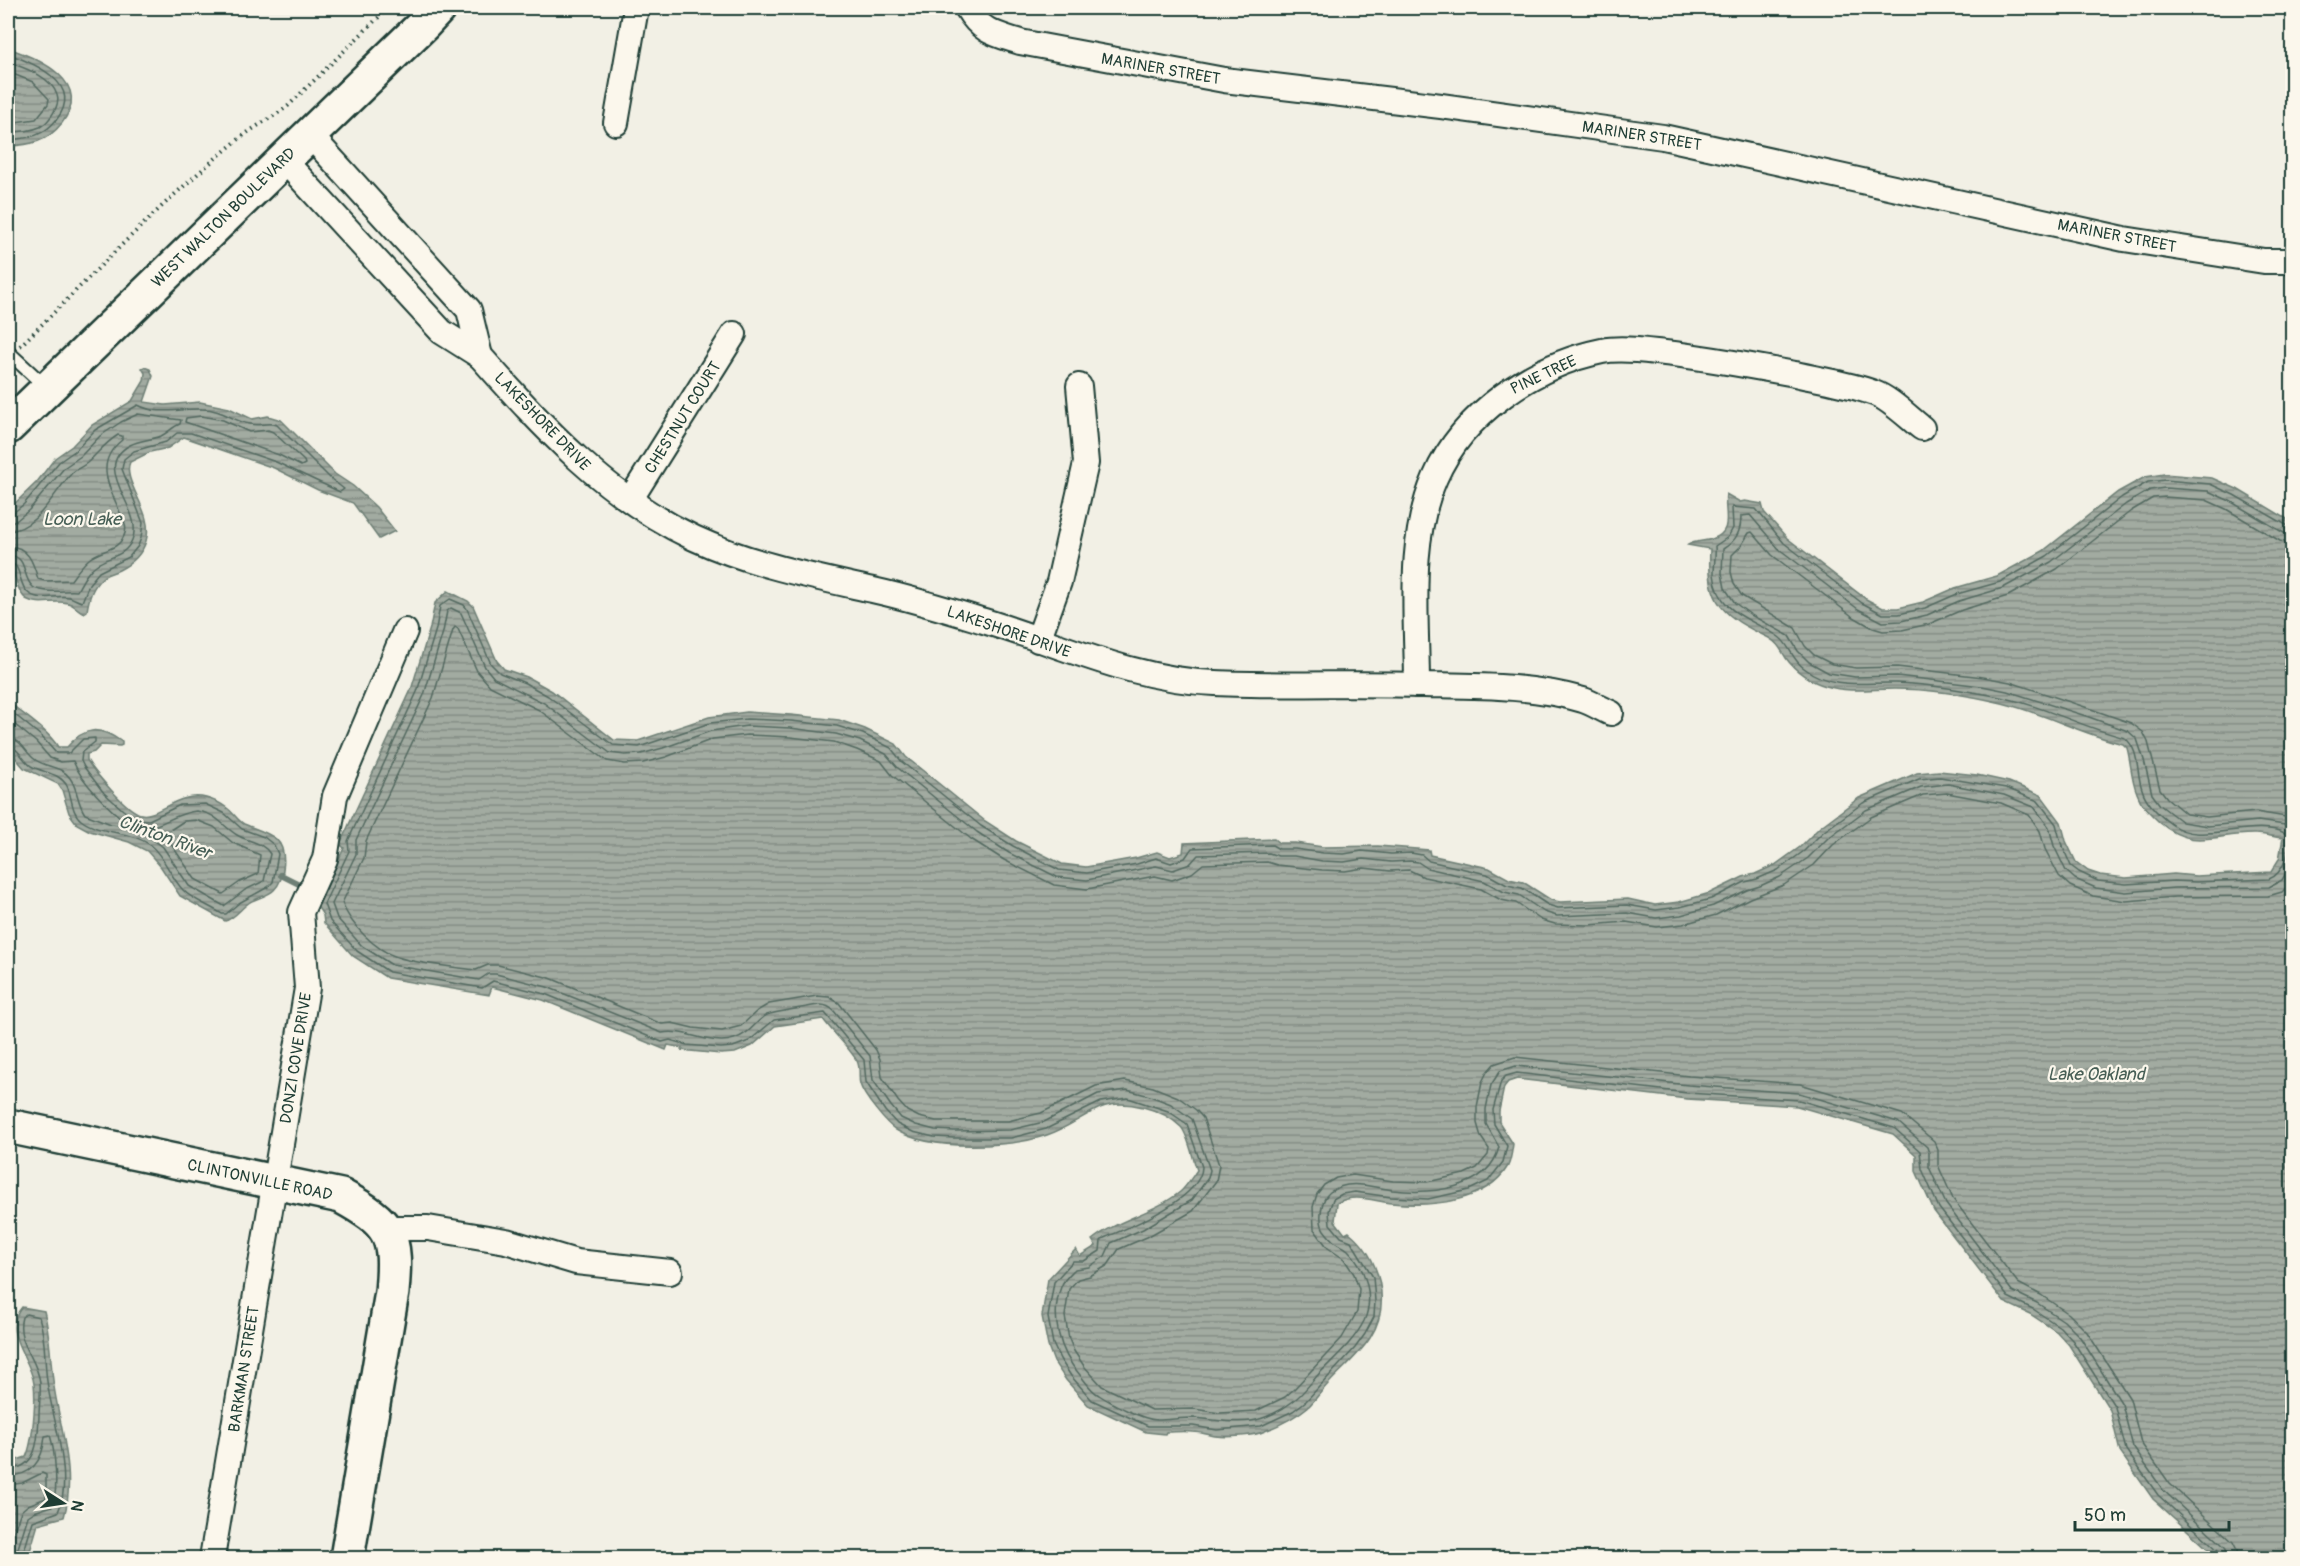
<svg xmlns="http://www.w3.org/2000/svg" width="2300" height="1566" font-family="Pangolin,sans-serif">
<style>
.water{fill:url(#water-rules);stroke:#6e7f75;stroke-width:1.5}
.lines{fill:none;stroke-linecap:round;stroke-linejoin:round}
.shore{stroke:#536960;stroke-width:1.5}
.stream{stroke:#6e7f75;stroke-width:6}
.lane-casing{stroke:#1f3d34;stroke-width:16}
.street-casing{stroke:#1f3d34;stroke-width:28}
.secondary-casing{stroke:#1f3d34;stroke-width:38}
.path{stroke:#1f3d34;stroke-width:4;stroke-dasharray:1.5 4.5;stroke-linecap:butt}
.lane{stroke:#fbf7ec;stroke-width:12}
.street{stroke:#fbf7ec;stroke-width:24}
.secondary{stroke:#fbf7ec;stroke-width:33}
.labels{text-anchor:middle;stroke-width:4.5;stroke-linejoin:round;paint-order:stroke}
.street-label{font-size:16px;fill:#1f3d34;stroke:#fbf7ec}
.water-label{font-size:18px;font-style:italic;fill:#465e55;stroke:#fbf7ec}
</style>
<defs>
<pattern id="water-rules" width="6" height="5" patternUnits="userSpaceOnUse" patternTransform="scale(1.5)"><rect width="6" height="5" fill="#a2aba1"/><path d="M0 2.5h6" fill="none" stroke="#838c84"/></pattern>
</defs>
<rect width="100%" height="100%" fill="#f2f0e5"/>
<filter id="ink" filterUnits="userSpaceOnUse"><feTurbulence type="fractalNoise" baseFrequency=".0167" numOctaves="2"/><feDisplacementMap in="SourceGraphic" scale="12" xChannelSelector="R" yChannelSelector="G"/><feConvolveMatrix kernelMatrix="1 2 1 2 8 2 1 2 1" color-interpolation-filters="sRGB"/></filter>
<g filter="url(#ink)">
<g class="water">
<path d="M8 48C40 59 93 82 62 123 47 142 31 145 8 146Z"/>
<path d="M144 367 150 369 153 376 144 402 165 405 200 402 229 408 252 419 268 416 281 420 335 474 353 486 376 507 395 531 379 539 353 503 318 490 274 468 184 437 168 448 150 452 130 462C121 482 155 512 146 541 142 554 131 564 119 570 113 573 106 574 102 578 92 587 89 598 87 611L84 613C78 610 74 605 68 603 54 599 40 607 26 599 15 591 18 573 8 568V510L37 482 55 458 72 446 92 425 132 401 144 381 145 373 142 368Z"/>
<path d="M2164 474 2212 478 2237 489 2292 522V1558H2218L2153 1499 2120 1452 2110 1410 2069 1345 2057 1332 2030 1314 2004 1302 1934 1211 1916 1171V1155L1893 1134 1797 1106 1687 1099 1517 1079 1508 1082 1504 1087 1499 1111V1122L1513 1144C1512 1151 1511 1160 1508 1166 1486 1203 1430 1207 1391 1203 1373 1201 1354 1193 1337 1203L1335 1221 1345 1234 1349 1232C1380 1257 1392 1304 1370 1338 1359 1355 1343 1368 1330 1382 1322 1390 1316 1399 1309 1406 1296 1417 1280 1425 1265 1431 1255 1436 1227 1438 1215 1436 1209 1435 1201 1432 1193 1432 1184 1431 1175 1432 1166 1432L1165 1434 1146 1432 1088 1405 1066 1380 1054 1362 1048 1346 1042 1316 1048 1279 1076 1249 1080 1256 1096 1246 1092 1240C1118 1219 1154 1213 1180 1192 1186 1187 1192 1177 1197 1170 1193 1160 1188 1134 1181 1127 1163 1109 1125 1098 1100 1108 1082 1116 1066 1129 1047 1135 1009 1148 930 1151 896 1130 886 1124 863 1095 860 1084 858 1077 861 1068 857 1061 848 1046 833 1033 823 1019L775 1026 752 1046 735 1053 721 1054 681 1050 682 1048 668 1045 666 1050 543 1000 492 987 489 995 387 978 353 956 324 923 323 915 317 906 344 848 340 844 411 690 430 628 435 603 448 591 468 601 473 606 497 661 504 669 527 677 552 691 614 740 638 741 709 717 747 712 791 715 839 720 865 729 896 744 906 757 985 821 1016 841 1062 864 1086 867 1136 858 1157 852 1170 857 1183 853 1184 843 1274 839 1279 843H1295L1323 847 1378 846 1429 850 1430 855 1489 868 1509 879 1523 882 1551 900 1560 902 1628 899 1655 905 1679 902 1710 893 1743 877 1755 874 1775 865 1800 847 1820 827 1859 798 1917 773 1939 771 1977 775 2009 782 2041 795 2061 822 2066 841 2076 862 2088 871 2100 875 2126 878 2174 874 2196 876 2271 872 2279 859 2283 838C2274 837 2264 834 2255 834 2216 833 2194 852 2159 822 2150 813 2141 805 2137 793 2131 779 2131 762 2127 748L2123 744C2082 734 2043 713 2002 703 1968 695 1929 689 1894 689 1871 689 1849 693 1826 686 1811 682 1795 671 1786 658 1780 649 1779 644 1769 638 1722 615 1707 605 1710 549L1688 545C1696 540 1704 542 1712 539 1735 532 1723 511 1726 494L1740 502 1745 501 1762 504 1764 512 1787 538 1866 599 1883 608H1898L1923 602 1955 588 1997 576 2043 551 2118 492 2145 477Z"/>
<path d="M8 701C24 716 47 729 58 747H67C85 726 100 726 122 742V745L120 746 101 745 94 752 87 754V760C94 772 128 812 141 814 157 818 178 791 206 798 213 800 222 804 227 808 233 812 237 820 244 824 255 829 266 831 276 839 288 850 285 879 274 890 268 896 257 898 250 902 241 908 234 919 225 921L180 896 161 867 147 851 129 842 90 831 77 824 69 813 62 790 58 784 24 768 8 749Z"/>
<path d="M22 1307 44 1311C50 1334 50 1357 53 1380 59 1426 77 1471 64 1517L38 1524 28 1558H8V1463L26 1457C33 1442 36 1401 34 1384 31 1357 0 1333 22 1307Z"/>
</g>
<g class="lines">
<g class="shore">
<path d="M8 54C34 63 84 84 57 119 43 137 29 138 8 140"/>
<path d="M8 62C24 68 51 76 57 95 61 105 49 122 40 127 31 131 17 132 8 132"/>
<polyline points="8,72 33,82 49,99 48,104 36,119 8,123"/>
<polygon points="201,416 223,420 249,432 268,430 273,432 304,461 305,464 301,466 279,455 185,422 186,418"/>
<path d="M8 514 13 513 24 504 59 462 76 450 95 430 138 405C158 416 180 408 202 409 223 409 232 421 250 424 261 427 266 421 277 425L331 479 344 489 340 492 276 462 191 433H177L166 442 134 451 124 459 122 469 143 523 141 538 138 546 129 557 99 572 89 584 82 602C77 601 74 598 69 597 56 594 39 603 27 592 18 583 22 564 8 562"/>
<path d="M8 522 17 520 29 510 65 467 81 456 100 436 121 422 138 414 181 420 180 424C172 427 168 433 161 436 151 440 140 440 130 445 88 468 146 510 132 540 125 557 109 556 96 565 87 571 82 582 77 591 66 590 42 594 33 587 21 577 29 556 8 555"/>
<path d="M8 531C37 530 54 492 72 473 76 469 82 467 87 463 98 453 105 443 118 435L122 436V440C93 463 110 487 121 515 124 521 127 526 125 533 120 551 101 549 89 559 82 565 76 573 71 580L45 581 38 579C33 562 28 546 8 546"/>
<path d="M2292 535 2284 533 2230 501 2208 491 2165 488 2150 490 2126 504 2051 562 2003 588 1959 601 1927 615 1901 621 1883 622 1858 609 1779 549 1750 515 1741 516C1741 532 1736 541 1723 549L1722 573 1725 588 1735 603 1751 615 1789 636 1798 651 1809 662 1829 673 1855 677 1897 676 1982 686 2007 691 2086 716 2128 731 2137 739 2144 760 2152 794 2160 805 2182 822 2208 826 2258 821 2285 825 2292 829"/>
<polyline points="2292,544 2280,541 2226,509 2206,500 2165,497 2153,498 2131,511 2057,569 2008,596 1962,610 1929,624 1902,630 1883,631 1873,628 1852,616 1772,555 1752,532 1749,533 1741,546 1732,555 1731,572 1734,584 1742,596 1795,628 1805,646 1814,655 1832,664 1856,668 1897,667 1983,677 2010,682 2088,708 2131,723 2143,732 2148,742 2160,789 2167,798 2186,814 2207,817 2256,812 2292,818"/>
<path d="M8 709 41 736 56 753H69L83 739 95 738V742L82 752 81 761 84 767 104 793 123 810 136 819 149 820 180 805 205 804 224 813 242 829 264 837 274 845 278 854 273 882 268 887 239 903 226 914H222C210 906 191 899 183 890 170 876 165 857 150 845 130 830 100 835 81 820 71 812 72 796 67 786 59 772 43 773 31 766 23 760 18 747 8 746"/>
<path d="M8 719 36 742 50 758 61 762 73 761C81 781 109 810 127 822L128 826 111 824 85 814C77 803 78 789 70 778 61 765 44 768 33 758 24 750 21 739 8 738"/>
<path d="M196 811C217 813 221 825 237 835 248 842 262 841 270 854L264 881 245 890 224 906 189 886 163 847 143 832 144 828C164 826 175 813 196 811Z"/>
<polygon points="196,820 214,827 233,843 260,855 258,874 240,882 223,894 195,879 164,834 184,821"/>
<path d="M8 1469C38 1469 38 1439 39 1416 39 1406 41 1394 40 1383 38 1359 15 1342 22 1317L26 1314 39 1317C46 1338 44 1359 47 1381 52 1418 74 1477 58 1512L33 1521 22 1558"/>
<path d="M8 1476C33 1476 43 1459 45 1436L50 1435C55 1451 59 1491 52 1506L34 1512 28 1516 15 1558"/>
<polyline points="8,1485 22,1483 42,1473 46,1475 46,1498 28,1505 21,1511 8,1547"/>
<path d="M2222 1558 2220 1552 2158 1495 2126 1450 2115 1407 2073 1341 2060 1327 2033 1309 2008 1297 1939 1208 1922 1169 1920 1151 1894 1128 1799 1100 1687 1093 1517 1073 1506 1076 1501 1081 1493 1110 1494 1124 1507 1146 1503 1162 1488 1181 1469 1190 1428 1199 1391 1197 1355 1192 1342 1194 1333 1199 1329 1211 1330 1224 1341 1237 1351 1241 1373 1277 1375 1301 1374 1317 1365 1334 1355 1348 1306 1401 1293 1411 1261 1426 1217 1430 1193 1426H1148L1092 1400 1071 1376 1060 1359 1053 1344 1048 1317 1054 1282 1073 1261H1084L1100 1251 1101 1241 1104 1238C1130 1227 1201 1199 1202 1167L1187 1124 1168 1111 1128 1098 1101 1102 1046 1129 1011 1138H954L934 1137 913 1132 897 1124 885 1111 866 1082 864 1060 825 1013 774 1020 749 1041 733 1047 721 1048 687 1045 670 1040 662 1042 545 994 493 981 482 988 389 972 357 951 330 921 324 904 349 851 348 841 417 692 436 629 440 606 450 599 464 605 467 609 491 664 500 673 525 683 548 696 613 745 639 747 710 723 747 719 791 721 837 726 863 734 891 748 902 762 981 826 1013 846 1059 870 1087 873 1137 864 1156 858 1171 863 1185 858 1192 848 1272 845 1279 849H1295L1323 853 1344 854 1362 851 1391 854 1411 853 1422 855 1429 861 1487 874 1507 885 1522 888 1548 905 1558 908 1627 905 1656 910 1680 907 1711 899 1745 882 1757 879 1778 870 1804 851 1823 832 1863 803 1919 779 1940 777 2006 788 2038 801 2056 824 2061 843 2071 866 2079 872 2098 881 2126 884 2174 881 2196 882 2269 879C2283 874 2293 848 2287 834 2252 816 2201 848 2171 824 2159 815 2146 803 2142 789 2136 772 2140 750 2125 738 2081 727 2040 704 1995 696 1963 690 1929 684 1896 683 1864 682 1832 690 1804 668 1792 660 1790 645 1779 637 1752 618 1718 615 1714 574 1714 565 1716 555 1715 546L1728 537 1733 528 1732 507 1756 509 1784 543 1862 603 1883 614H1899L1925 608 1957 594 2000 582 2047 556 2122 497 2148 482 2165 480 2210 484 2234 495 2288 526 2292 527"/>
<path d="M2229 1558 2225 1547 2163 1490 2133 1447 2122 1404 2080 1337 2064 1321 2037 1303 2012 1291 1946 1204 1929 1167V1153L1927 1147 1898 1122 1799 1093 1688 1085 1516 1066 1500 1071 1491 1085 1486 1109V1124L1499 1147C1489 1191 1428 1194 1392 1190 1372 1187 1348 1178 1330 1192 1321 1199 1318 1220 1324 1230 1327 1234 1332 1240 1336 1243 1340 1246 1344 1246 1348 1250 1365 1267 1375 1297 1364 1321 1353 1343 1334 1358 1317 1376 1309 1385 1302 1395 1292 1402 1282 1410 1265 1419 1251 1421 1231 1424 1213 1419 1193 1418 1181 1418 1168 1420 1157 1420 1143 1420 1111 1403 1099 1395 1091 1391 1086 1382 1080 1375 1059 1352 1050 1316 1061 1287 1063 1280 1070 1274 1075 1269L1089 1267 1105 1256 1111 1243 1143 1229 1192 1200 1208 1178 1210 1170 1192 1119 1171 1104 1150 1096 1127 1090 1098 1094 1044 1122 1010 1130 954 1131 935 1130 916 1125 901 1118 891 1106 873 1080 870 1056 834 1011C830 1007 827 1005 821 1005 816 1005 771 1013 767 1015 754 1022 752 1033 734 1039 711 1047 685 1028 662 1033L547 987 496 974H488L479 980 392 965 362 946 337 918 332 904 356 854V840L424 695 443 632 447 611 451 608 461 613 485 667 494 678 544 703 610 753 625 755 641 754 663 748 711 731 747 726 790 728 836 734 860 741 886 754 898 768 977 832 1009 853 1057 877 1087 880 1156 866 1173 870 1190 864 1198 855 1269 853 1278 856H1294L1322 861 1344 862 1363 859 1391 862 1410 861 1418 862 1427 868 1484 881 1504 892 1519 895 1544 912 1557 916 1627 913 1656 918 1681 915 1713 906 1747 890 1760 886 1780 877 1808 858 1828 838 1866 810 1921 787 1948 784 2004 795 2034 807 2049 827 2054 846 2066 871 2075 879 2096 888 2126 892 2174 888 2269 887 2282 880 2292 863"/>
<path d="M2238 1558 2237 1550 2233 1542 2170 1484 2141 1443 2130 1399 2087 1332 2069 1314 2041 1295 2018 1283 1953 1199 1938 1165V1150L1934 1141 1902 1114 1800 1084 1689 1076 1515 1057 1494 1064 1487 1072 1482 1082 1477 1107V1123L1481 1137 1489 1149 1488 1155 1477 1168 1464 1174 1427 1182 1393 1181 1353 1175 1336 1178 1324 1185 1317 1194 1313 1207 1314 1229 1328 1248 1344 1259 1354 1274 1359 1289 1357 1312 1342 1338 1294 1389 1285 1397 1256 1411 1220 1413 1194 1409 1152 1410 1102 1386 1084 1366 1074 1351 1069 1339 1065 1316 1069 1289 1078 1279 1090 1276 1108 1265 1119 1249 1147 1237 1193 1211 1216 1181 1219 1165 1203 1118 1196 1110 1178 1097 1153 1087 1125 1081 1096 1086 1041 1113 1008 1121H936L919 1117 907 1111 898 1101 882 1077 880 1059 876 1050 839 1003 829 997 817 996 769 1004 757 1011 741 1026 722 1031 693 1028 672 1023 662 1024 550 978 498 965H488L476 970C450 966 422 965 397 957 375 950 350 924 342 903L364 858 366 841 433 698 453 630 455 627 458 629 477 671 490 686 539 710 607 761 625 764 643 763 666 757 713 739 747 735 790 737 834 742 857 750 881 761 892 775 971 839 1004 860 1054 885 1087 889 1155 876 1172 880 1192 873 1203 864 1267 862 1277 865 1322 870 1345 871 1364 868 1390 871 1409 870 1424 877 1481 889 1501 900 1516 903 1541 920 1555 924 1589 925 1626 922 1657 927 1683 924 1716 915 1750 898 1784 885 1814 865 1833 845 1871 817 1923 795 1947 793 2001 803 2029 815 2040 831 2045 849 2059 876 2070 886 2093 896 2126 901 2175 897 2268 896 2282 892 2292 882"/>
</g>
<polyline class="stream" points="281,875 307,888"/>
<defs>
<polyline id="lane" points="8,352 46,387"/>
<g id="street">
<path d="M967 8C981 32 995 34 1020 42L1224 80 1441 106 1663 137 2124 239 2264 261H2292"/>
<polyline points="616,123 636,8"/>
<polyline points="283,159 442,332 480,356 469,310 309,134"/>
<path d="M480 356C544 428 605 496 694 538 752 565 815 577 877 591 913 599 948 610 984 621 1060 644 1133 680 1215 683 1284 686 1354 683 1424 685 1476 686 1532 685 1583 700 1592 703 1602 709 1611 713"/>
<polyline points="630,500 734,334"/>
<polyline points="1038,640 1059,582 1086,463 1079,386"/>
<path d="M1417 685C1417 616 1407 542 1435 478 1463 413 1534 365 1602 351 1621 347 1646 351 1665 353 1709 358 1752 366 1795 374 1821 380 1849 384 1874 393 1889 398 1909 418 1922 428"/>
<polyline points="385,1228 428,1228 506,1241 576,1262 670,1272"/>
<polyline points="212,1558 307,988 301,912 325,859 335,796 405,631"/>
</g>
<g id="secondary">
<polyline points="8,427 424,24 439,8"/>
<path d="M8 1126 341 1196C392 1224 397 1235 392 1292L347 1558"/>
</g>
</defs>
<use href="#lane" class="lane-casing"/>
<use href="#street" class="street-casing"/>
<use href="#secondary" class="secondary-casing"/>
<path class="path" d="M20 346C93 275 163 199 243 136 257 125 274 117 288 106L388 8"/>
<use href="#lane" class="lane"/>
<use href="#street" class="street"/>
<use href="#secondary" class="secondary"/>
</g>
</g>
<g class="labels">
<g class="street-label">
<text transform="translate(1161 68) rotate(10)" y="6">MARINER STREET</text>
<text transform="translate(1642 135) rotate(9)" y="6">MARINER STREET</text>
<text transform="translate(223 217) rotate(-44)" y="6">WEST WALTON BOULEVARD</text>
<text transform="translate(2117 235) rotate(11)" y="6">MARINER STREET</text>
<text transform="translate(1543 374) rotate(-25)" y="6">PINE TREE</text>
<text transform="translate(682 417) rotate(-58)" y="6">CHESTNUT COURT</text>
<text transform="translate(543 421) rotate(46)" y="6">LAKESHORE DRIVE</text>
<text transform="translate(1009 631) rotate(19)" y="6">LAKESHORE DRIVE</text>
<text transform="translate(295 1058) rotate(-81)" y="6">DONZI COVE DRIVE</text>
<text transform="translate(260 1179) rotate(12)" y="6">CLINTONVILLE ROAD</text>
<text transform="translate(243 1369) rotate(-81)" y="6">BARKMAN STREET</text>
</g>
<g class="water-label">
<text x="82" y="525">Loon Lake</text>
<text transform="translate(165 837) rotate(20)" y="6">Clinton River</text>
<text x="2096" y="1080">Lake Oakland</text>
</g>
</g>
<rect width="2300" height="1566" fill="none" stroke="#fbf7ec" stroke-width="30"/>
<rect x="15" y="15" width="2270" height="1536" fill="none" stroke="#1f3d34" stroke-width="2" filter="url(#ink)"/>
<g transform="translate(63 1503) rotate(102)" stroke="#fbf7ec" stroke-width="4.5" paint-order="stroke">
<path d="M0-4.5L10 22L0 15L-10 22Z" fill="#1f3d34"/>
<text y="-9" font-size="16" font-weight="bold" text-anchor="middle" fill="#1f3d34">N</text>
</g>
<path d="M2075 1521v9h154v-9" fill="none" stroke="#1f3d34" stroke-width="3"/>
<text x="2084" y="1521" font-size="18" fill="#1f3d34" stroke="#fbf7ec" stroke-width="4.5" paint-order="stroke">50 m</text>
</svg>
